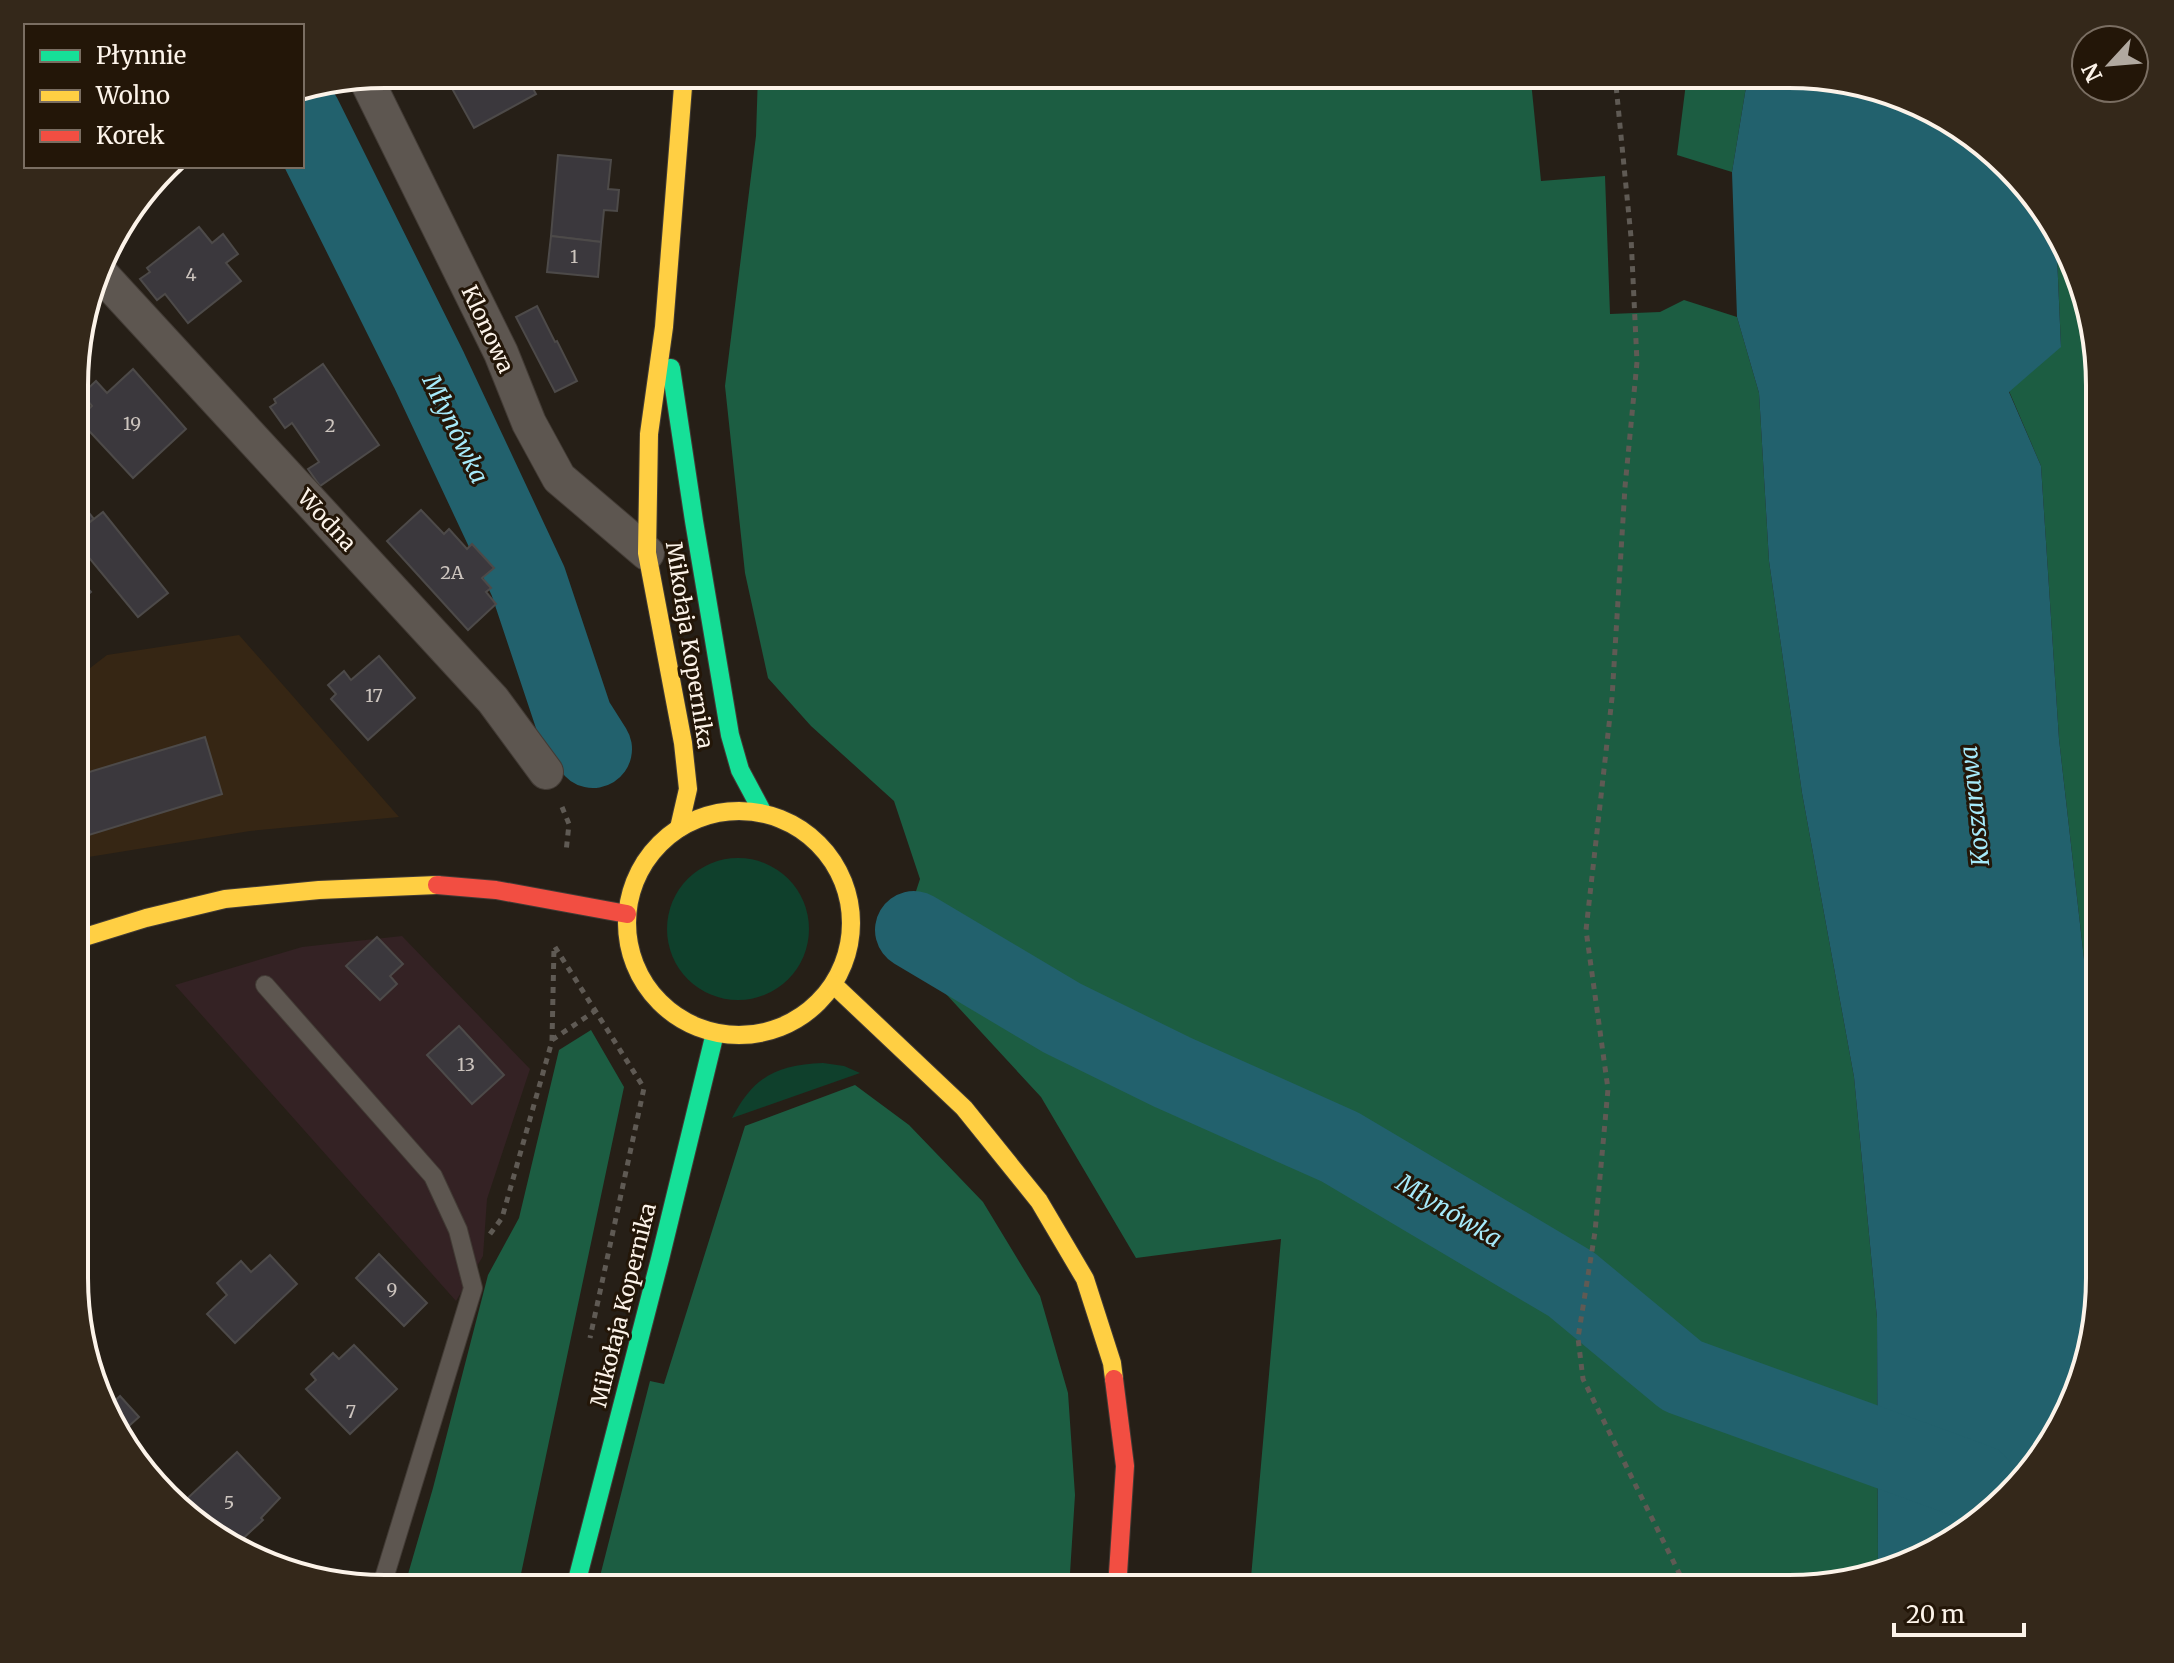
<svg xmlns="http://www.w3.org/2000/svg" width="2174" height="1663" font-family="Merriweather,serif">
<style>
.built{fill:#362614}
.industrial{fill:#342224}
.green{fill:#0f402c}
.forest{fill:#1c5d42}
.water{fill:#22616d}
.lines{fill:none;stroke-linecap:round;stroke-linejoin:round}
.river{stroke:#22616d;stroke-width:78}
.building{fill:#3b383d;stroke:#4d4a49;stroke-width:2}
.lane-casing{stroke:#423b35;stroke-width:20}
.street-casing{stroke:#423b35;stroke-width:36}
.fast-casing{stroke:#423b35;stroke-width:20}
.slow-casing{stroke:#423b35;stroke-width:20}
.jam-casing{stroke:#423b35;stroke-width:20}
.path{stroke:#5f5a54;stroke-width:5;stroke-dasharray:6 6;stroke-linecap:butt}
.lane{stroke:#5d5650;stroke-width:18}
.street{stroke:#5d5650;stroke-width:34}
.fast{stroke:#16e098;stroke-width:18}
.slow{stroke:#ffcf43;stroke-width:18}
.jam{stroke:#f24e42;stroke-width:18}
.labels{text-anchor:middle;stroke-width:6;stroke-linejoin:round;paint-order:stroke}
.number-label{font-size:18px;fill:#ccc4be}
.street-label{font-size:22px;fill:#fcf3e9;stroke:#231608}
.water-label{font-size:24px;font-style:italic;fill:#a6eafa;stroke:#231608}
.rim{fill:none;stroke:#fcf3e9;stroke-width:4}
</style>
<rect width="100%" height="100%" fill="#261f17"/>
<polygon class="built" points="239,635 399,817 250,831 76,859 76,679 107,655"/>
<polygon class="industrial" points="402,936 530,1069 487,1199 483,1256 456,1301 175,985 302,947"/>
<g class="green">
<circle cx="738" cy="929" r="71"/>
<path d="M823 1063 844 1066 860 1073 732 1118C754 1076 777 1065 823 1063Z"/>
</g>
<g class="forest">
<polygon points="758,74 1573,75 1531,81 1541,181 1605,176 1610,314 1660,312 1684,300 1737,317 1759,393 1769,561 1802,793 1854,1077 1877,1318 1878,1568 1789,1589 1250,1589 1281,1239 1136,1258 1041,1097 899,943 920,879 894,801 811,726 768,678 745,573 725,386 756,136"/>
<polygon points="1687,75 1748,75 1732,172 1677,155"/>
<polygon points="2056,233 2068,248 2100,385 2099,1091 2059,739 2041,466 2009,391 2061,346"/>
<polygon points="591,1030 624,1087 518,1588 404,1588 433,1488 488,1275 519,1218 559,1050"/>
<polygon points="855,1085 909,1125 983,1202 1040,1296 1068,1393 1075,1495 1069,1589 597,1588 650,1381 664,1384 745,1126"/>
</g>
<polygon class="water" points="1748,75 1809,75 1907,98 1994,151 2056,233 2061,347 2009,392 2041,466 2059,739 2099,1091 2099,1298 2076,1397 2023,1483 1926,1557 1878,1568 1877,1318 1854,1077 1802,793 1769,561 1759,393 1737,317 1732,172"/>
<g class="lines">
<g class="river">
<polyline points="302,115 429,370 528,581 574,719 593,749"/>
<polyline points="914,930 1062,1018 1172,1072 1340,1147 1571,1284 1682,1376 1977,1483"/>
</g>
</g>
<g class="building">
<polygon points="444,74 525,74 536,94 474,128"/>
<polygon points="558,155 611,160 608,189 619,190 617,211 604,210 601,242 551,236"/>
<polygon points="199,227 212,243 223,234 238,254 226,263 241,281 188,323 165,294 157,300 140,279 150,272 147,268"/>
<polygon points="551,236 601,242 598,277 547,272"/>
<polygon points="537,306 555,342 557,341 577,381 555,392 516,317"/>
<polygon points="323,364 379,445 320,486 308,469 319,462 292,423 285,428 270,407 276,403 274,399"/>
<polygon points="133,369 186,429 133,478 78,419 92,406 82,394 96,381 107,393"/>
<polygon points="76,497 94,519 76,533"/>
<polygon points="421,510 444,534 449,529 467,549 472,544 494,568 482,578 491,588 486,592 496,604 468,630 387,541"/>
<polygon points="103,512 168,593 138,617 76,542 76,533"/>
<polygon points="76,575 91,592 76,605"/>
<polygon points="379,656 415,698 368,740 331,699 336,694 328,685 344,671 351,680"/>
<polygon points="205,737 222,794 76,839 76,776"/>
<polygon points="377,937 403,964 390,976 397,984 380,1000 346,966"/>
<polygon points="459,1026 504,1075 472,1104 427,1055"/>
<polygon points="379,1254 427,1303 404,1326 356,1278"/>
<polygon points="270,1255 297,1284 235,1343 207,1314 227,1295 217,1283 241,1261 251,1272"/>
<polygon points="354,1345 397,1389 350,1434 306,1389 316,1380 311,1374 333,1353 339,1359"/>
<polygon points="120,1396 139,1417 120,1434 106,1416 105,1410"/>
<polygon points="237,1452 280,1498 261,1518 263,1520 236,1545 235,1543 233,1545 180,1512 177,1508"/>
</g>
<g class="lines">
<defs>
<polyline id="lane" points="265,985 433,1176 458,1230 473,1288 381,1588"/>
<g id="street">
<polyline points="365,77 501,353 529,423 559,478 647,553"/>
<polyline points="101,274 493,700 546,772"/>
</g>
<g id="fast">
<polyline points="671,368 694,521 730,735 740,770 763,813"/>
<polyline points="575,1588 660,1259 715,1033"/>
</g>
<g id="slow">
<circle cx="739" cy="923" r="112"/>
<polyline points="679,828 688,789 683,743 647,553 649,434 664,327 684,74"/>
<polyline points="75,940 146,918 225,899 319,890 437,885"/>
<polyline points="834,985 964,1108 1039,1201 1085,1279 1112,1363 1114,1379"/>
</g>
<g id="jam">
<polyline points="437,885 496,890 627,914"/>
<polyline points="1114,1379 1125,1466 1117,1589"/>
</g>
</defs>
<use href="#lane" class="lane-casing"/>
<use href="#street" class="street-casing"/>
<use href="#fast" class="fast-casing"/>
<use href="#slow" class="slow-casing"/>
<use href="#jam" class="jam-casing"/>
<g class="path">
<polyline points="1615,75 1631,237 1637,362 1625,487 1612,698 1586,930 1608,1089 1595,1232 1578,1338 1583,1379 1687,1589"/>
<polyline points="562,807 569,824 566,852"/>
<polyline points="555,947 644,1088 590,1338"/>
<polyline points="552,1040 595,1011"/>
<polyline points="490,1234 502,1218 552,1041 554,947"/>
</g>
<use href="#lane" class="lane"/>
<use href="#street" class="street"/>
<use href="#fast" class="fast"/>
<use href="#slow" class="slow"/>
<use href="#jam" class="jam"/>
</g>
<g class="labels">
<g class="number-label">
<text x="574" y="263">1</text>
<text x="191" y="281">4</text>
<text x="132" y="430">19</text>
<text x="330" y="432">2</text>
<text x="452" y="579">2A</text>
<text x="374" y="702">17</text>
<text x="466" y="1071">13</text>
<text x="392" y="1296">9</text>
<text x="351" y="1418">7</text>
<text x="229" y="1509">5</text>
</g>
<g class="street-label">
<text transform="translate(488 329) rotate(65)" y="8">Klonowa</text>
<text transform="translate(327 520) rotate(47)" y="8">Wodna</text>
<text transform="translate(690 645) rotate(81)" y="8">Mikołaja Kopernika</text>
<text transform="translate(623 1305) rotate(-76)" y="8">Mikołaja Kopernika</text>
</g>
<g class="water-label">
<text transform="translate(455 429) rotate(64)" y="8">Młynówka</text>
<text transform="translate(1975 806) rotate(-96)" y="8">Koszarawa</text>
<text transform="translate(1449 1211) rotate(31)" y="8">Młynówka</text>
</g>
</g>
<path d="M0 0H2174V1663H0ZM385 88H1789A297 297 0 0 1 2086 385V1278A297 297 0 0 1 1789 1575H385A297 297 0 0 1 88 1278V385A297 297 0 0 1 385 88Z" fill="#34281a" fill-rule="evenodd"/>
<path class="rim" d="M385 88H1789A297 297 0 0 1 2086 385V1278A297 297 0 0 1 1789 1575H385A297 297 0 0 1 88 1278V385A297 297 0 0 1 385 88Z"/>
<rect x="24" y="24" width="280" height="144" fill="#231608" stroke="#7a6e62" stroke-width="2"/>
<rect x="40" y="50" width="40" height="12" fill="#16e098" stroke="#7a6e62" stroke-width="2"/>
<text x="96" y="64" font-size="24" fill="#fcf3e9">Płynnie</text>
<rect x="40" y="90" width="40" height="12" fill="#ffcf43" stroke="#7a6e62" stroke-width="2"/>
<text x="96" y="104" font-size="24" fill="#fcf3e9">Wolno</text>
<rect x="40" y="130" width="40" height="12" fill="#f24e42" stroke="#7a6e62" stroke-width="2"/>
<text x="96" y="144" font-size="24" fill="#fcf3e9">Korek</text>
<g transform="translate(2110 64) rotate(244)"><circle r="38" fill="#231608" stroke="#7a6e62" stroke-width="2"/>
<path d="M0-6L14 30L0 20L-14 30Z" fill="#b1a9a0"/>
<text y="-12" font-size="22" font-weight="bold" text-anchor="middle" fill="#fcf3e9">N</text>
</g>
<path d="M1894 1623v12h130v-12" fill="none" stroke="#fcf3e9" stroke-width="4"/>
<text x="1906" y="1623" font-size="24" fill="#fcf3e9" stroke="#231608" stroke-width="6" paint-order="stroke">20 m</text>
</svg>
